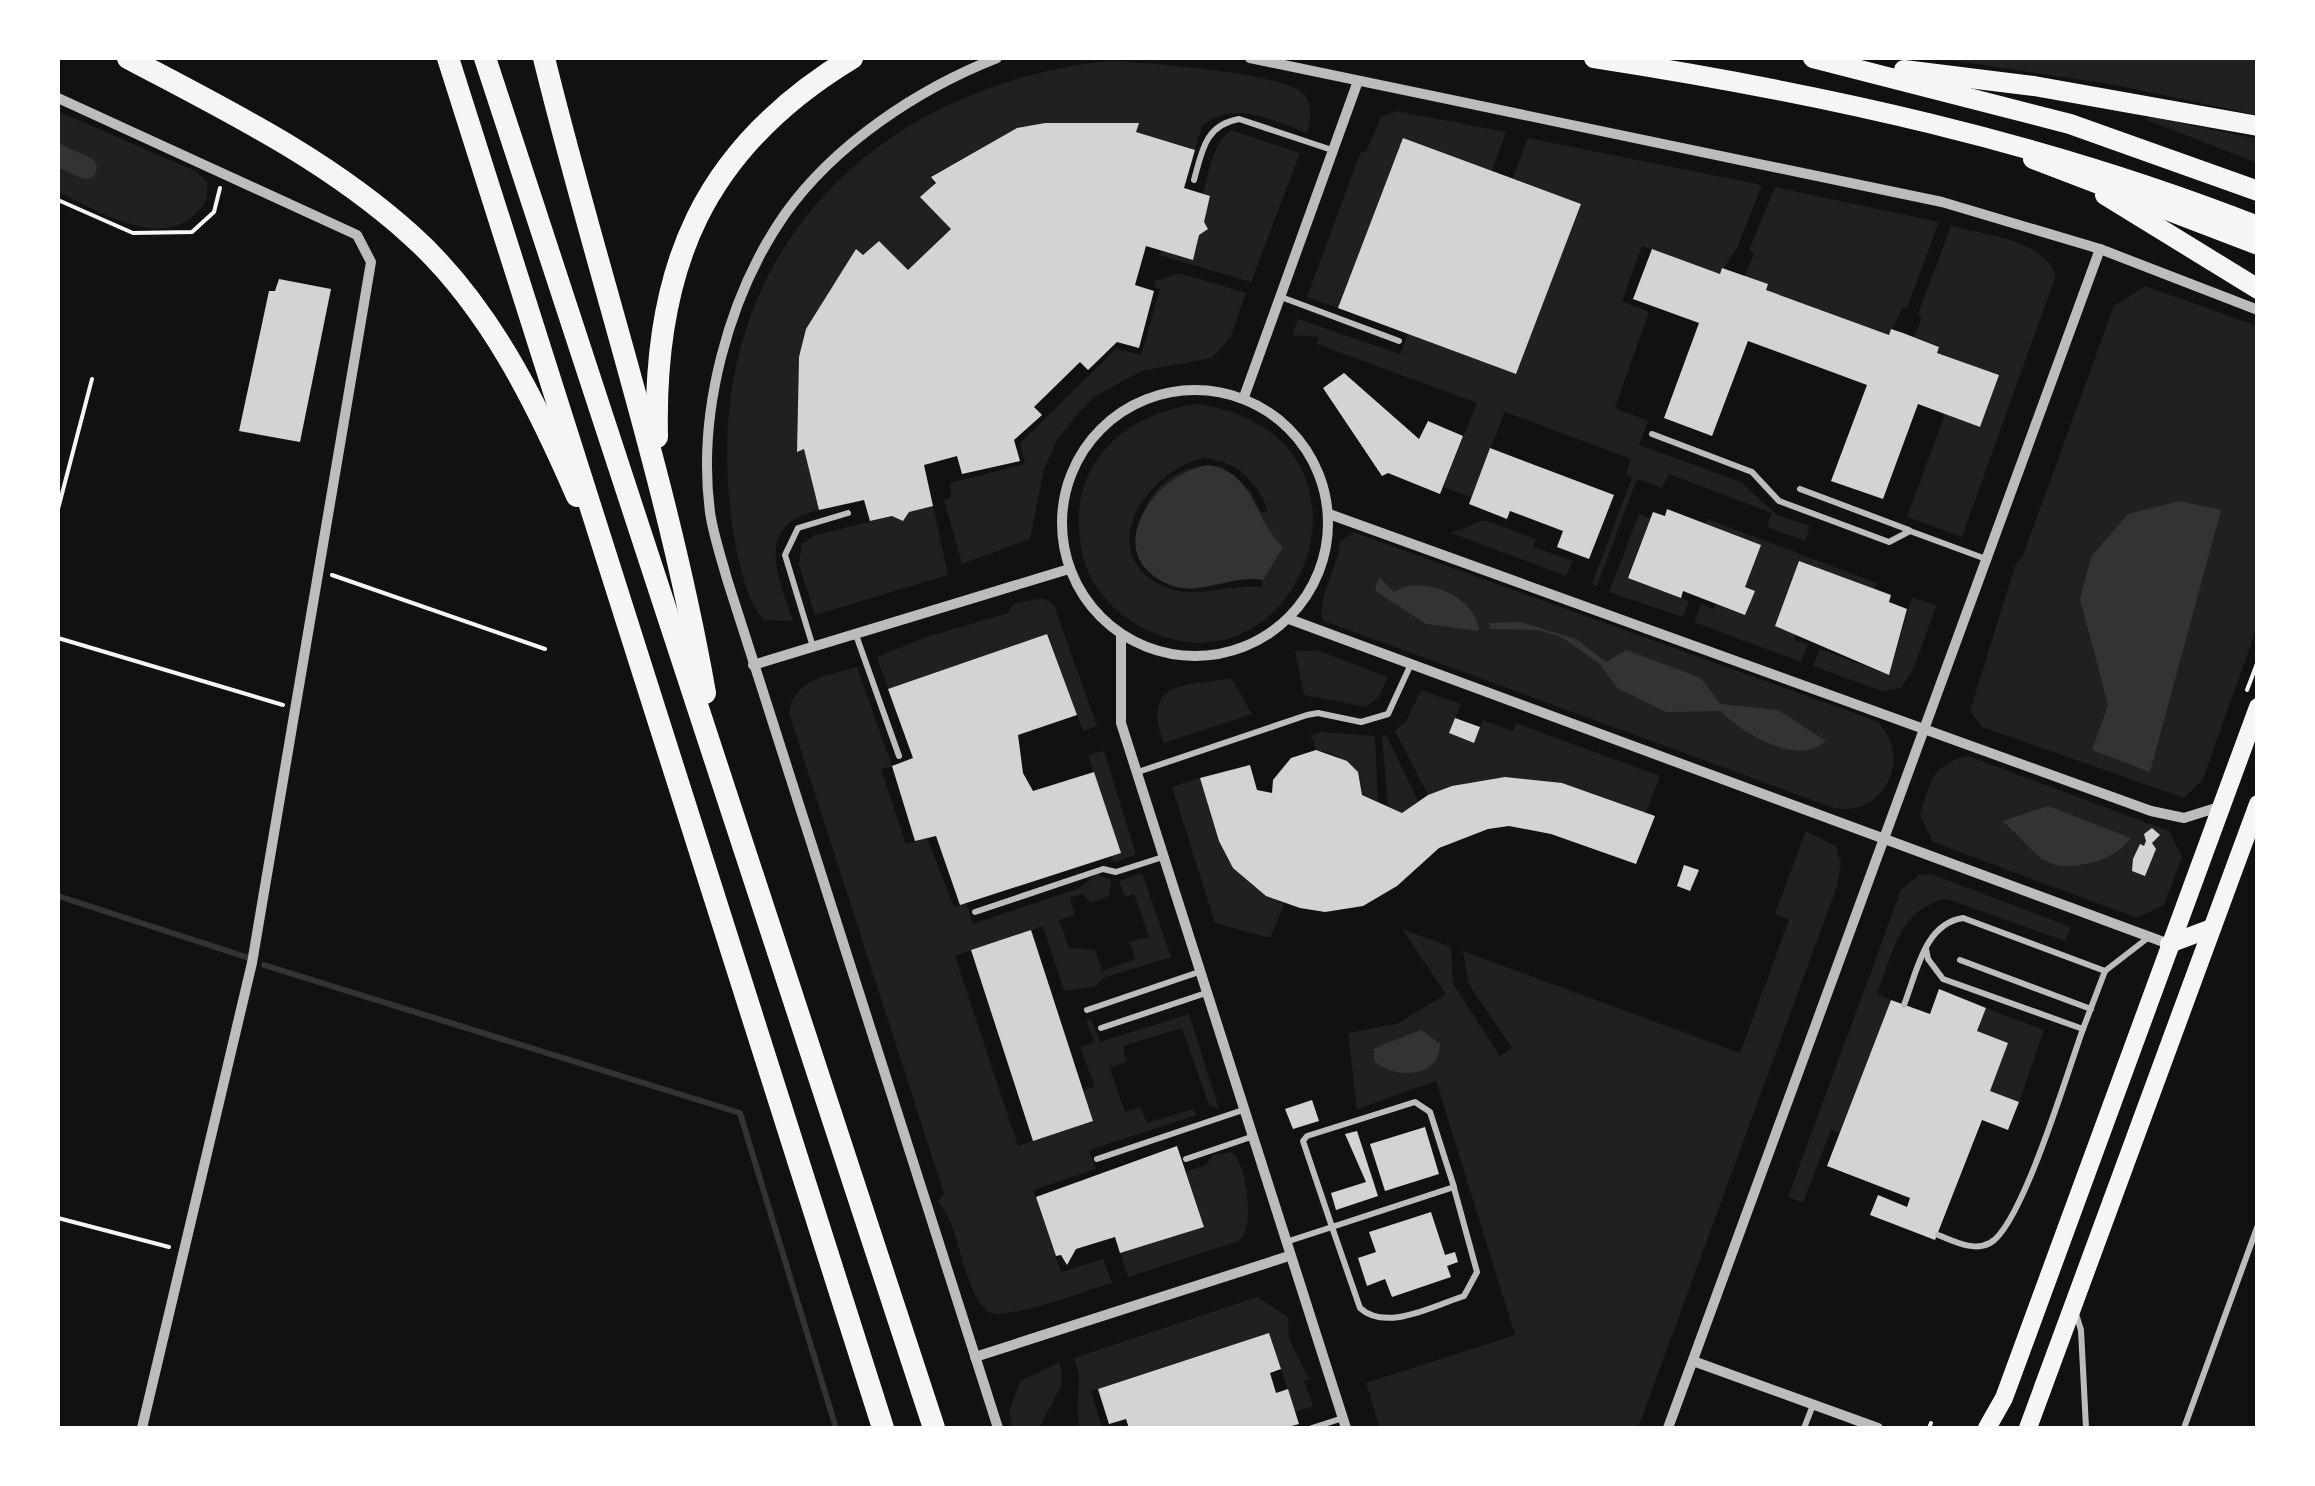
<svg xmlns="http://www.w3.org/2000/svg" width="2315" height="1486" font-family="Figtree,sans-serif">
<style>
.green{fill:#202020;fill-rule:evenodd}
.water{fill:#333}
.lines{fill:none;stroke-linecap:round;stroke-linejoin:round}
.stream{stroke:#333;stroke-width:6}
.canal{stroke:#333;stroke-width:22}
.building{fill:#d3d3d3}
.path{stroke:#f5f5f5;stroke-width:4}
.service{stroke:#bcbcbc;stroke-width:6}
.minor{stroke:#bcbcbc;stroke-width:10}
.secondary{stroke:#f5f5f5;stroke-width:18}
.trunk{stroke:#f5f5f5;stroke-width:20}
.motorway{stroke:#f5f5f5;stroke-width:22}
</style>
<rect width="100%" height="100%" fill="#111"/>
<g class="green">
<polygon points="1936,58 2257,58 2257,115 2115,85"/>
<path d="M1109 61C1144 62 1276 73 1300 91 1315 102 1310 118 1307 133 1272 120 1233 99 1202 126L1195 150 1136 132 1138 123H1045L1017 128 931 176 951 229 908 270 879 241 863 255 856 249 799 357 797 451 804 449 819 510C753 525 778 575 793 621L764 620C740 596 730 518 728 483 713 245 881 85 1109 61Z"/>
<path d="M58 111 195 171 207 181C208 197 206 205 193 216 156 249 94 208 58 192Z"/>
<polygon points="1396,111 1506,132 1492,171 1403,138 1338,308 1307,297 1361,151 1366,152 1381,117"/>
<polygon points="2151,117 2257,139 2257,163 2144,119"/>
<path d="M1231 130 1300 153 1251 282 1159 255 1161 251 1192 259 1210 197 1203 194C1209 172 1212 145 1231 130Z"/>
<polygon points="1528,138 1762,185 1738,246 1720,274 1642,246 1622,301 1649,312 1615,408 1648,421 1639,445 1741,482 1777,515 1810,526 1805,541 1767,527 1772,513 1669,474 1662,488 1637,479 1597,586 1592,584 1632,477 1626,474 1631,459 1505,412 1471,497 1443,487 1477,403 1317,344 1318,337 1292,335 1298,319 1400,354 1408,334 1516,374 1581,204 1513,178"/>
<polygon points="1775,187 1939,222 1907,308 1903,307 1889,335 1766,290 1745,276 1754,253 1749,250"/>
<path d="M1951 226C1985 235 2042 239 2056 275L1962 537 1907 517 1945 414 1980 427 1998 375 1937 353 1939 346 1914 337 1922 316 1918 314Z"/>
<polygon points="1179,273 1246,293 1231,336 1212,358 1141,371 1094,397 1077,415 1058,438 1044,469 1030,539 962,564 944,500 951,497 950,483 1025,464 1020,443 1116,349 1141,355 1160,289 1154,287 1156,281"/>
<polygon points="2145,286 2257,326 2257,627 2203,779 2184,798 1982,727 1970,711 2015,566 2023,555 2114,306"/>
<path d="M1197 404C1403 433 1302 706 1145 629 1119 616 1094 592 1085 564 1060 477 1112 416 1197 404ZM1203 458C1236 461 1257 480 1268 511L1261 513 1251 492 1222 467C1168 458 1130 507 1140 558 1187 613 1208 570 1262 580V587C1228 583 1196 601 1163 586 1092 552 1147 471 1203 458Z"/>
<polygon points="933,506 948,575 815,615 799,565 802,544 813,536"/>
<polygon points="1639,514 1650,519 1628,577 1689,601 1683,617 1609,592"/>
<polygon points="1707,519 1877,583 1874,589 1796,633 1794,640 1808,644 1801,662 1694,622 1701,604 1713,609 1717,603 1746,614 1754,591 1745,587 1761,545 1705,524"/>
<polygon points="1484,520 1536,539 1533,547 1573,561 1566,576 1451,533"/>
<path d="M1353 532 1876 721C1914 754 1885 818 1834 808L1324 621C1314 604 1338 568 1340 542Z"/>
<polygon points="1912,597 1936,606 1913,670 1901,688 1881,691 1813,666 1820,649 1889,675"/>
<polygon points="1044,598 1054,605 1097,726 1083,731 1047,634 888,689 877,657 926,637 1008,613 1014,603"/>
<polygon points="1317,650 1388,677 1379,697 1366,707 1304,695 1295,651"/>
<path d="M857 667 892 766 881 769 906 844 927 838 954 907 966 903 973 924 1080 888 1096 874 1111 880 1109 896 1091 903 1082 894 1070 898 1075 915 1059 920 1069 948 1095 950 1102 971 1136 959 1129 942 1149 937 1134 894 1125 897 1119 881 1142 873 1171 957 1103 978 1096 986 1064 991 1043 926 955 956 1018 1146 1093 1121 1083 1090 1095 1087 1080 1047 1095 1042 1086 1021 1091 1019 1100 1042 1189 1014 1219 1109 1209 1105 1182 1028 1123 1046 1126 1062 1110 1068 1125 1112 1140 1107 1147 1123 1193 1109 1197 1115 1089 1150 1096 1169 1033 1190 1061 1272 1103 1259 1112 1283C1071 1295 1037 1311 996 1314L988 1312C959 1284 964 1233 938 1201L944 1194 789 713C794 678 829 675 857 667Z"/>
<path d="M1231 678 1252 714 1164 743C1140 677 1189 687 1231 678Z"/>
<path d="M1421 690 1461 704 1449 733 1473 743 1483 720 1513 731 1516 723 1660 776 1646 813C1565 783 1513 764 1428 795L1395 731 1406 721Z"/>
<path d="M1321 732 1375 736 1378 802 1362 795C1363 767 1341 754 1316 750L1311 735Z"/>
<polygon points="1386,735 1418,801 1402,813 1388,806 1382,736"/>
<polygon points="1104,751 1136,855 1113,862 1111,855 1120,852 1088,755"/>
<path d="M1968 756 2169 831 2182 857 2164 905 2137 918 1933 842 1920 815C1930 783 1933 763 1968 756Z"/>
<path d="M1200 778C1216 832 1227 880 1284 904L1270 938 1215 923 1172 787Z"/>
<polygon points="1806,831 1836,846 1841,865 1836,889 1638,1428 1380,1428 1366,1383 1515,1335 1436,1081 1357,1109 1348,1033 1397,1024 1446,994 1402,929 1451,947 1453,984 1500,1056 1512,1048 1468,983 1463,951 1740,1053 1789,920 1775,913"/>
<path d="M1931 874 2071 927 2065 941 1947 899C1900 906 1892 956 1877 994L1891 1000 1840 1133 1831 1130 1803 1203 1788 1197 1901 890 1919 875Z"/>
<polygon points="1986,1008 2044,1030 2019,1102 1990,1091 2008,1043 1977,1031"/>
<path d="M1232 1152C1247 1166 1256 1226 1239 1241L1128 1277 1120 1253 1204 1227 1186 1172 1206 1165 1213 1155Z"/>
<path d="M1257 1297 1288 1317 1289 1339 1309 1379 1304 1381 1313 1406 1295 1412 1269 1333 1091 1391 1102 1428H1080C1073 1404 1085 1383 1074 1358Z"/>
<polygon points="1060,1362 1062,1384 1039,1428 1013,1428 1009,1412 1020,1381"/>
</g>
<g class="water">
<path d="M1208 465C1256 472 1253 520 1283 547L1263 580C1231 574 1201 597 1170 585 1098 555 1152 475 1208 465Z"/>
<polygon points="2180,501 2221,510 2150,772 2092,750 2108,705 2080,599 2091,557 2128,514"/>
<path d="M1379 577 1394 592C1422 573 1477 597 1479 631L1426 624 1375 591Z"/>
<path d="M1520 622 1576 639 1606 662 1626 650 1701 678 1720 704 1778 710 1826 741C1800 767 1742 734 1721 711L1666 712 1617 688 1600 664 1561 637 1538 630 1490 629 1489 623Z"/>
<path d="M2048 806 2131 838C2121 851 2106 860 2090 863 2040 875 2036 849 2002 821Z"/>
<path d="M1421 1030 1440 1044C1440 1078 1394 1080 1374 1061V1050L1379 1046Z"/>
</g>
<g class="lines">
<g class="stream">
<polyline points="58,896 249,958"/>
<polyline points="264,965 740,1113 836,1428"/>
</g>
<polyline class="canal" points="58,155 86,168"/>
</g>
<g class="building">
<polygon points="1045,123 1139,123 1136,132 1195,150 1184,188 1210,196 1204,222 1208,229 1199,235 1193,260 1146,246 1135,285 1154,291 1139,348 1117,342 1088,370 1080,362 1034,407 1042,415 1014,440 1020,461 962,474 957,456 924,465 933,506 909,512 903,521 892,516 870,521 864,500 819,510 804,449 797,452 799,357 806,329 856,249 863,255 879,241 908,270 951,229 920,197 936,183 931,177 1017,128"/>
<polygon points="1403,138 1581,204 1516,374 1338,308"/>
<polygon points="1652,249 1720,274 1722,268 1768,284 1766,290 1889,335 1891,329 1903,333 1939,347 1937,353 1999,375 1980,427 1918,404 1883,499 1831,481 1867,385 1748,341 1712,436 1664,418 1699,323 1633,299"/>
<polygon points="279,279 331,289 300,442 239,431 269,291 275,291"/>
<polygon points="1344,373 1419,439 1428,421 1463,436 1440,494 1388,473 1382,476 1323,388"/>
<polygon points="1490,448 1614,495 1589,559 1557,547 1563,531 1510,511 1507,519 1469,504"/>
<polygon points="1667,509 1761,545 1745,587 1755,591 1745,615 1683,591 1681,598 1628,578 1653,512 1665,516"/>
<polygon points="1799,561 1891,595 1889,602 1907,609 1889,675 1775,626"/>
<polygon points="1047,634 1077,715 1018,735 1023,773 1033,791 1094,772 1121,853 960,905 936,836 915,841 892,766 913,758 888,689"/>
<polygon points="1455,718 1480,727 1474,743 1449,733"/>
<polygon points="1316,750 1347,761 1358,772 1362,795 1402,813 1428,795 1452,786 1505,777 1562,783 1655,816 1636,864 1551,834 1509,826 1488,829 1439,848 1397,886 1363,906 1325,912 1300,908 1266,896 1233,868 1219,841 1200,778 1250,765 1257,790 1272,793 1273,780 1291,758"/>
<polygon points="2152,828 2160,835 2152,843 2156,849 2145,876 2132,871 2133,859 2140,844 2144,846 2146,841 2144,834"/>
<polygon points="1684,865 1699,870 1690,891 1677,886"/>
<polygon points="1031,930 1093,1121 1033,1141 971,950"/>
<polygon points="1939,989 1986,1008 1977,1031 2008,1043 1990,1091 2019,1102 2008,1130 1982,1120 1935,1240 1870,1215 1878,1195 1907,1207 1910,1198 1827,1166 1891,1000 1930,1014"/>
<polygon points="1312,1100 1319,1121 1293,1129 1285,1109"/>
<polygon points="1425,1127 1439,1174 1385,1191 1370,1144"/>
<polygon points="1357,1131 1378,1196 1336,1210 1331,1193 1366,1182 1345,1134"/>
<polygon points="1177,1146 1204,1227 1120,1253 1115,1237 1076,1249 1067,1265 1061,1255 1056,1256 1036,1197"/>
<polygon points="1431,1212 1445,1255 1455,1252 1458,1262 1447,1266 1451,1277 1392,1297 1385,1279 1367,1286 1358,1258 1376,1252 1369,1232"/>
<polygon points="1269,1333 1281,1369 1270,1373 1276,1393 1288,1389 1299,1424 1284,1428 1129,1428 1126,1419 1109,1424 1098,1389"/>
</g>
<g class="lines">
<g class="path">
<polyline points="58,200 133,233 192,232 214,212 220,188"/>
<polyline points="58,509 92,379"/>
<polyline points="332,575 545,649"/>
<polyline points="58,638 283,705"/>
<polyline points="2247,690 2258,661"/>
<polyline points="58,1218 169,1247"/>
<polyline points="1929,1428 1931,1423"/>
</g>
<g class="service">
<path d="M1194 180C1202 151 1205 125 1239 119L1332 150"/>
<polyline points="1281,297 1399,341"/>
<polyline points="1652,434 1752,472 1779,501 1889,542 1910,531 1986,559"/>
<polyline points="1800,489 1909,530"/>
<polyline points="856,635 899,756"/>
<polyline points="813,647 785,555 798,528 848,513"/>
<polyline points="1138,772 1307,715 1318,713 1361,722 1388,714 1411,664"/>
<polyline points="975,912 1103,869 1116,872 1163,857"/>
<polyline points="1926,949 1928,959 1943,979 2083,1029 2105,971"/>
<polyline points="1960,960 2091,1009"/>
<path d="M1904 1005C1917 972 1924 924 1963 918L2105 971 2149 937"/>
<polyline points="1087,1010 1199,972"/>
<polyline points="1101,1028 1206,993"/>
<polygon points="1415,1102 1430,1112 1454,1187 1332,1227 1303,1141 1307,1136"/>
<polyline points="1097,1159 1243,1110"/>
<polyline points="1186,1159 1251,1137"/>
<path d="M1938 1235C1954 1241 1973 1252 1990 1243 2022 1226 2068 1070 2083 1029"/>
<path d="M1286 1242 1332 1227 1360 1308C1386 1332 1433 1306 1464 1296L1477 1272 1454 1188"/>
<polyline points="2075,1311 2081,1330 2086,1428"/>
<polyline points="1312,1428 1343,1418"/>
<polyline points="1804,1428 1813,1405"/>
<polyline points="2184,1428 2258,1225"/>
</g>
<g class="minor">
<path d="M997 58C918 89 835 144 785 214 728 296 697 413 710 512 713 534 721 557 727 579L998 1428"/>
<polyline points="1250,58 1942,202 2100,249 2258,310"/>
<polyline points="58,98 357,235 371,262 252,963 142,1428"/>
<circle cx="1195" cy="523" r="133"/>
<polyline points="1244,397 1358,81"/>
<polyline points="1329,514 2151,811 2184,818 2219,807"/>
<polyline points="1289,619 2169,944"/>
<polyline points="1121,637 1121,723 1346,1428"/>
<polyline points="753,665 1069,569"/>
<polyline points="975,1357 1289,1256"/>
<polyline points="1693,1361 1878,1428"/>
<polyline points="1668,1428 2100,249"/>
</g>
<g class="secondary">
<polyline points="2169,944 2212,928"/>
<polyline points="1987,1428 2004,1398 2258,707"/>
<polyline points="2028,1428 2258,804"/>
</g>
<g class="trunk">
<path d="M1594 58C1821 93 2044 142 2258 226"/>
<polyline points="1813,58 2070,124 2258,191"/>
<polyline points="1904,70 2034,86 2258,126"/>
<polyline points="2033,159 2258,245"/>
<polyline points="2105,195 2258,289"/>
</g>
<g class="motorway">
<path d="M128 58C226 110 327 159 411 235 488 304 536 402 577 496"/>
<polyline points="448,58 883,1428"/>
<polyline points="485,58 934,1428"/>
<path d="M544 58C596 270 667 477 705 693"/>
<path d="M657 437C653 267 703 148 852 58"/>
</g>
</g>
<rect width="2315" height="1486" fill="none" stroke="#ffffff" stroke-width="120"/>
</svg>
